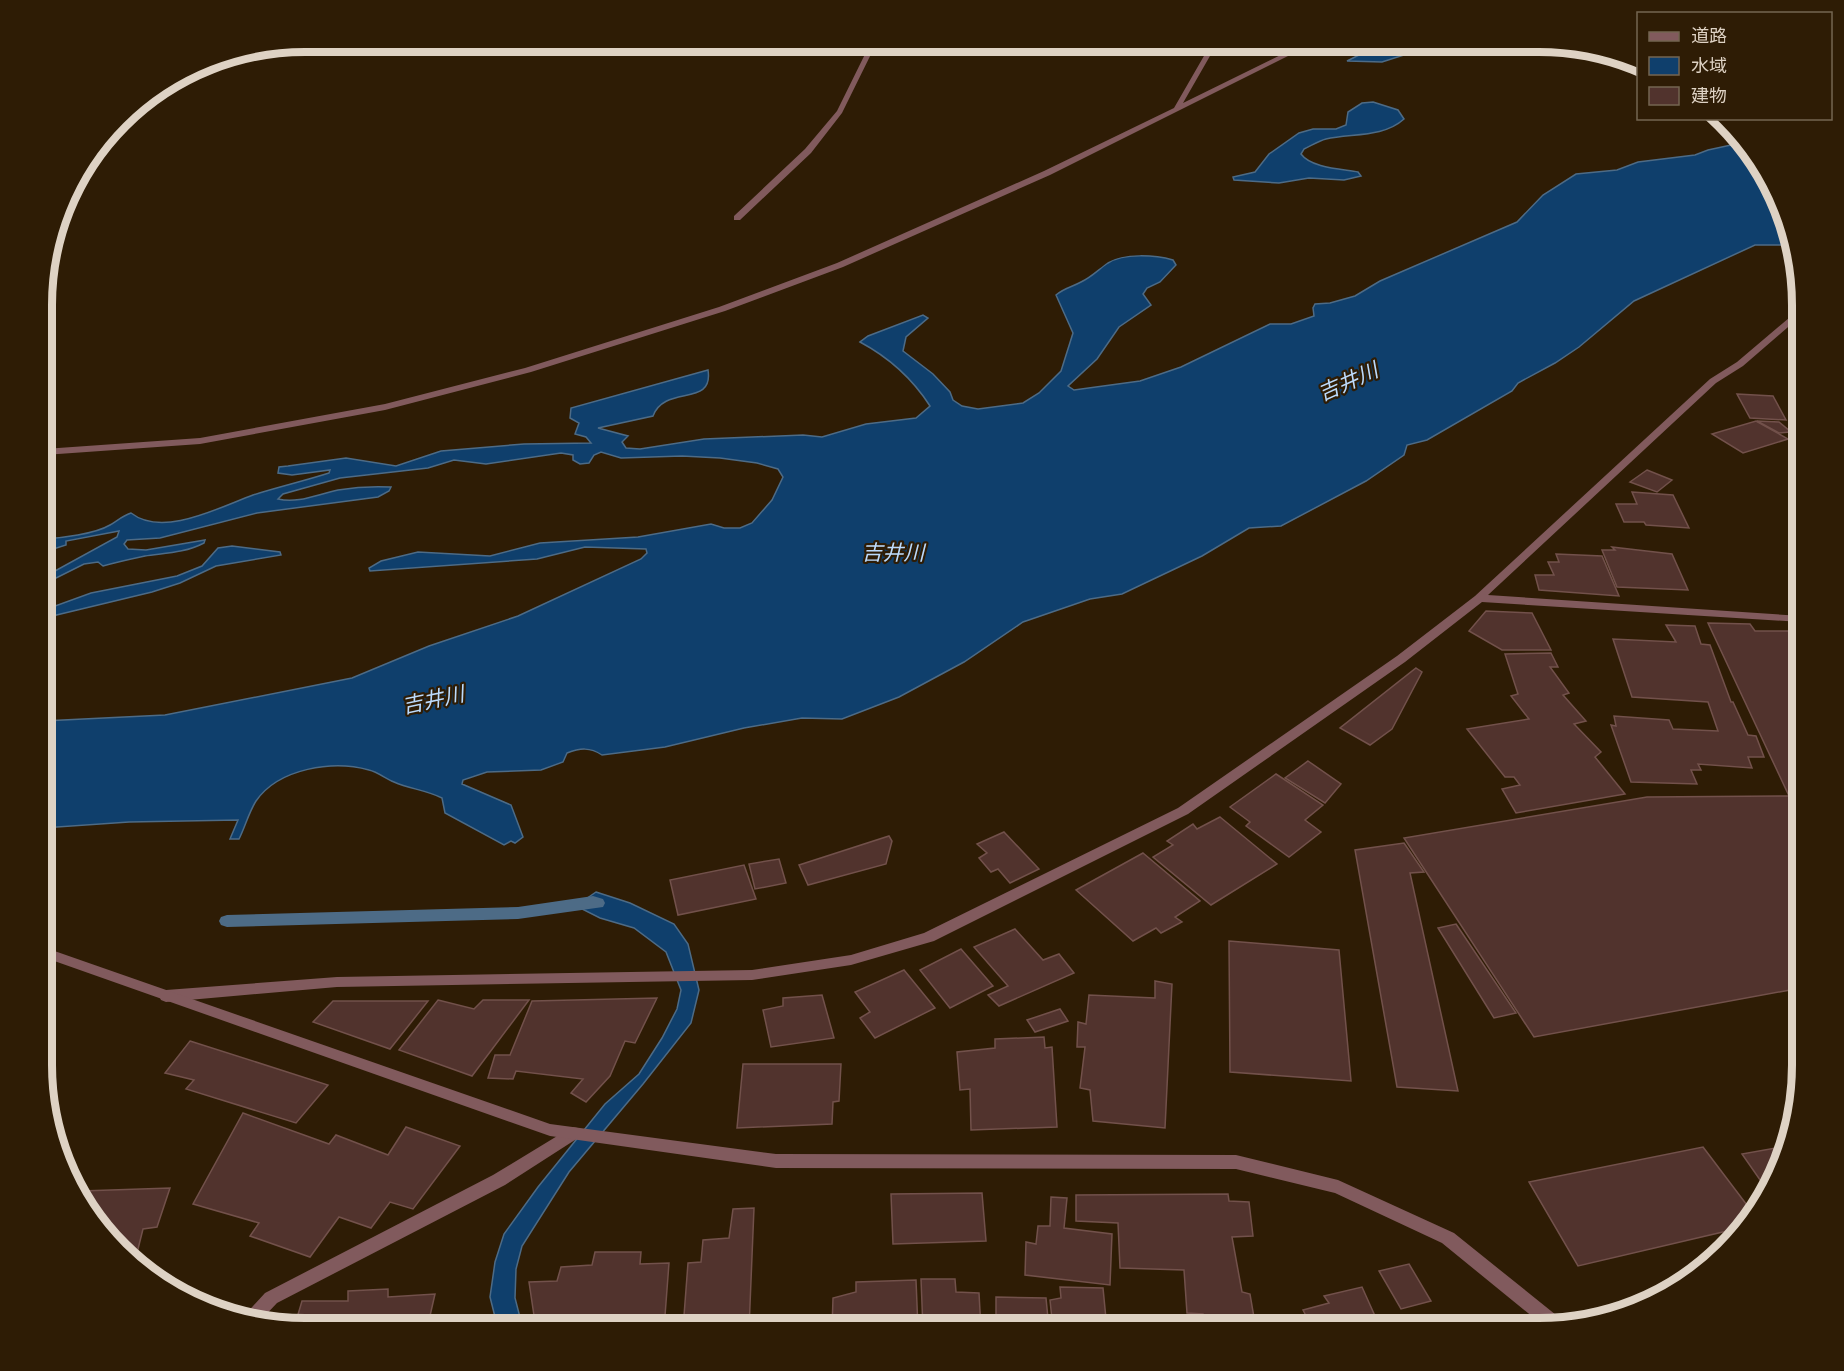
<svg xmlns="http://www.w3.org/2000/svg" width="1844" height="1371" font-family="Manrope,'Noto Sans JP',sans-serif">
<style>
.water{fill:#0f3f6c;stroke:#4d6b86;stroke-width:1.5}
.lines{fill:none;stroke-linecap:round;stroke-linejoin:round}
.stream{fill:#4d6b86;fill-rule:evenodd}
.building{fill:#51332d;stroke:#72514b;stroke-width:1.5}
.minor{fill:#815a5d;fill-rule:evenodd}
.tertiary{fill:#815a5d;fill-rule:evenodd}
.labels{text-anchor:middle;stroke-width:4.5;stroke-linejoin:round;paint-order:stroke}
.water-label{font-size:21px;font-style:italic;fill:#bcdbfd;stroke:#2e1c05}
.rim{fill:none;stroke:#ded2c4;stroke-width:8}
</style>
<rect width="100%" height="100%" fill="#2e1c05"/>
<g class="water">
<polygon points="1385,42 1452,43 1436,46 1426,54 1407,54 1382,62 1347,61"/>
<path d="M1373 102 1398 110 1404 119C1383 138 1351 133 1326 139 1318 141 1311 146 1304 149L1301 154C1311 168 1342 169 1358 172L1361 176 1344 180 1309 178 1279 183 1234 180 1233 177 1255 172 1269 154 1299 133 1313 129H1336L1346 125 1348 112 1362 103Z"/>
<path d="M1740 143 1775 189 1788 245H1755L1634 301 1579 347 1555 363 1518 383 1512 391 1427 440 1407 445 1404 455 1366 481 1281 526 1249 528 1202 556 1122 594 1090 599 1023 622 964 662 899 697 842 719 802 718 744 728 665 747 602 755C590 747 580 748 567 753L563 762 541 770 487 772 463 780 462 784 511 805 523 837 515 843 511 841 504 845 445 813 442 798C426 790 410 789 394 782 386 779 378 772 369 770 333 760 279 768 256 801 249 812 245 827 239 839H230L238 820 129 822 43 828V721L165 715 352 678 429 646 518 616 641 559 647 553 646 549 585 547 537 559 370 571 369 568 381 561 418 552 490 556 540 543 638 537 711 524 724 528H740L752 523 772 500 783 477 778 469 757 463 720 458 682 456 621 458 601 452 594 455 589 463 580 464 573 460V455L561 453 486 464 454 460 428 468 340 478 283 494 278 499C298 504 318 494 338 490 356 487 373 486 391 487L389 491 378 497 257 513 160 538 127 540 124 544 128 549 146 550 205 540 204 543C185 553 165 553 145 556 131 559 117 562 103 566L98 562 84 564 48 582V586L44 588V577L117 537 119 531 66 541V545L44 552V539C61 538 95 534 110 525 117 521 122 516 131 513 163 538 220 507 253 495 278 487 304 481 329 473L330 470 292 475 278 473 279 467 288 466 346 458 396 466 441 451 524 444 591 443 586 437 575 434 579 423 570 418 571 408 708 370C714 408 665 384 653 416L598 428 628 436 622 442 626 448 640 449 704 439 803 435 822 437 866 424 916 418 930 406C912 378 890 358 860 342L868 336 923 315 928 318 906 337 903 351 933 374 950 392 953 400 962 406 978 409 1023 403 1039 393 1061 371 1073 333 1056 295C1064 288 1072 287 1081 282 1092 277 1099 269 1108 263 1124 253 1155 255 1173 260L1176 265 1160 282 1147 288 1143 294 1151 305 1119 327 1097 359 1068 386 1074 390 1140 381 1181 367 1270 324H1291L1314 316 1313 308 1315 304 1330 303 1355 296 1380 281 1517 222 1543 195 1576 174 1617 170 1638 162 1695 155 1708 150Z"/>
<polygon points="232,546 280,552 281,555 216,566 180,583 152,592 44,618 44,610 91,593 177,576 202,566 218,548"/>
<polygon points="596,892 630,903 674,924 688,944 699,990 691,1023 643,1084 569,1172 522,1246 516,1269 515,1298 523,1329 498,1329 490,1297 495,1262 504,1234 538,1187 605,1104 639,1074 662,1038 677,1009 681,990 666,952 634,928 600,918 576,906"/>
</g>
<g class="lines">
<polygon class="stream" points="593,896 603,899 605,903 603,907 518,919 227,927 221,925 219,921 221,917 227,915 518,907"/>
</g>
<g class="building">
<polygon points="1737,394 1773,396 1786,420 1750,418"/>
<polygon points="1756,421 1788,439 1743,453 1712,434"/>
<polygon points="1757,421 1779,422 1791,432 1779,433"/>
<polygon points="1647,470 1672,480 1657,492 1630,482"/>
<polygon points="1632,492 1673,495 1689,528 1646,525 1644,522 1624,522 1616,504 1637,504"/>
<polygon points="1612,547 1672,554 1688,590 1617,587 1602,550 1615,550"/>
<polygon points="1556,554 1602,556 1619,596 1539,590 1535,575 1554,575 1548,562 1559,562"/>
<polygon points="1486,611 1532,613 1551,650 1502,650 1469,631"/>
<polygon points="1708,623 1750,624 1755,631 1802,631 1801,988 1534,1037 1404,838 1647,797 1789,796"/>
<polygon points="1666,625 1695,626 1701,644 1710,645 1731,702 1733,702 1748,735 1756,736 1764,757 1748,757 1752,768 1698,764 1701,770 1691,770 1697,784 1631,782 1611,725 1616,726 1614,716 1669,720 1673,729 1718,731 1708,702 1632,697 1613,639 1676,642"/>
<polygon points="1551,653 1558,667 1550,667 1569,693 1563,695 1586,721 1574,724 1601,752 1595,757 1625,794 1516,813 1502,789 1520,785 1514,777 1505,777 1467,729 1529,719 1511,696 1518,694 1505,654"/>
<polygon points="1416,668 1422,672 1392,729 1370,745 1340,728"/>
<polygon points="1308,761 1341,784 1325,803 1285,778"/>
<polygon points="1276,774 1323,805 1305,820 1321,832 1289,857 1246,826 1250,822 1230,807"/>
<polygon points="1220,817 1277,864 1211,905 1153,857 1173,845 1167,841 1193,824 1197,829"/>
<polygon points="1004,832 1039,869 1010,883 998,869 991,872 979,858 987,853 977,844"/>
<polygon points="889,836 892,841 886,864 808,885 799,865"/>
<polygon points="1404,843 1424,872 1410,873 1458,1091 1397,1087 1355,850"/>
<polygon points="1143,853 1200,901 1175,917 1182,922 1161,933 1156,928 1133,941 1076,890"/>
<polygon points="779,859 786,883 755,889 749,864"/>
<polygon points="744,865 756,899 678,915 670,880"/>
<polygon points="1456,924 1516,1013 1494,1018 1438,928"/>
<polygon points="1015,929 1043,960 1059,954 1074,973 999,1006 988,995 1008,986 974,947"/>
<polygon points="1229,941 1339,950 1351,1081 1230,1072"/>
<polygon points="961,949 993,986 950,1008 920,970"/>
<polygon points="904,970 935,1008 875,1038 860,1018 870,1012 855,992"/>
<polygon points="1155,981 1172,984 1165,1128 1093,1121 1090,1090 1080,1088 1085,1047 1077,1047 1078,1022 1086,1024 1089,995 1155,998"/>
<polygon points="822,995 834,1038 771,1047 763,1010 783,1006 783,998"/>
<polygon points="657,998 635,1043 625,1041 610,1076 586,1102 571,1093 583,1079 516,1071 513,1079 488,1078 495,1055 510,1055 532,1001"/>
<polygon points="438,1000 474,1009 483,1000 529,1000 472,1076 399,1050"/>
<polygon points="333,1001 428,1001 390,1049 313,1022"/>
<polygon points="1060,1009 1068,1021 1035,1032 1027,1020"/>
<polygon points="1044,1037 1045,1048 1052,1047 1057,1127 971,1130 970,1089 960,1090 957,1052 995,1048 995,1039"/>
<polygon points="190,1041 328,1085 296,1123 186,1089 194,1080 165,1073"/>
<polygon points="743,1064 841,1064 839,1101 833,1102 832,1124 737,1128"/>
<polygon points="243,1113 329,1144 336,1135 388,1155 406,1127 460,1146 413,1209 390,1202 371,1228 339,1217 310,1257 250,1236 259,1223 193,1204"/>
<polygon points="1787,1146 1782,1167 1767,1190 1742,1154"/>
<polygon points="1703,1147 1753,1213 1744,1227 1578,1266 1529,1182"/>
<polygon points="170,1188 157,1227 143,1229 134,1265 80,1195 81,1191"/>
<polygon points="982,1193 986,1241 893,1244 891,1194"/>
<polygon points="1228,1194 1229,1201 1249,1202 1253,1236 1232,1237 1242,1292 1250,1294 1256,1329 1205,1329 1203,1314 1187,1313 1184,1270 1120,1268 1118,1223 1076,1221 1076,1195"/>
<polygon points="1051,1197 1067,1198 1064,1228 1112,1234 1110,1285 1025,1275 1026,1242 1036,1244 1038,1226 1050,1226"/>
<polygon points="754,1208 749,1329 683,1329 688,1263 701,1262 703,1240 729,1238 733,1209"/>
<polygon points="595,1252 641,1252 640,1264 669,1263 664,1329 536,1329 529,1282 557,1281 561,1267 592,1265"/>
<polygon points="1409,1264 1431,1301 1401,1309 1379,1271"/>
<polygon points="921,1279 955,1279 956,1292 979,1293 981,1329 923,1329"/>
<polygon points="916,1280 918,1329 832,1329 833,1298 856,1292 856,1282"/>
<polygon points="1060,1287 1103,1288 1107,1329 1053,1329 1050,1300 1061,1298"/>
<polygon points="1362,1287 1375,1316 1313,1329 1303,1310 1329,1303 1324,1296"/>
<polygon points="388,1289 388,1297 435,1294 427,1329 294,1328 302,1301 348,1301 348,1291"/>
<polygon points="996,1297 1046,1298 1049,1329 996,1329"/>
</g>
<g class="lines">
<g class="minor">
<polygon points="871,42 877,42 842,113 811,153 740,220 734,220 734,216 805,149 837,111"/>
<polygon points="1212,42 1218,42 1183,103 1307,42 1316,42 1050,175 843,267 725,311 531,372 385,410 200,444 44,455 44,449 200,438 385,404 525,368 719,307 837,263 1044,171 1174,108"/>
<polygon points="1802,307 1802,315 1743,366 1716,383 1488,595 1802,616 1802,622 1482,602 1405,662 1188,814 934,941 851,965 752,980 337,987 166,1002 161,1000 159,996 161,992 166,990 337,977 752,970 851,955 924,933 1178,808 1397,656 1475,596 1710,379 1737,362"/>
<polygon points="572,1127 578,1128 580,1133 578,1138 505,1185 277,1303 259,1322 242,1318 265,1293 493,1175"/>
</g>
<polygon class="tertiary" points="43,947 550,1124 776,1154 1236,1155 1338,1180 1454,1233 1561,1319 1563,1323 1545,1327 1442,1243 1335,1193 1236,1169 776,1168 550,1136 43,957"/>
</g>
<g class="labels">
<g class="water-label">
<text transform="translate(1348 382) rotate(-24)" y="7">吉井川</text>
<text x="893" y="560">吉井川</text>
<text transform="translate(433 700) rotate(-12)" y="7">吉井川</text>
</g>
</g>
<path d="M0 0H1844V1371H0ZM305 52H1539A253 253 0 0 1 1792 305V1065A253 253 0 0 1 1539 1318H305A253 253 0 0 1 52 1065V305A253 253 0 0 1 305 52Z" fill="#2e1c05" fill-rule="evenodd"/>
<path class="rim" d="M305 52H1539A253 253 0 0 1 1792 305V1065A253 253 0 0 1 1539 1318H305A253 253 0 0 1 52 1065V305A253 253 0 0 1 305 52Z"/>
<rect x="1637" y="12" width="195" height="108" fill="#2e1c05" stroke="#746551" stroke-width="1.5"/>
<rect x="1649" y="32" width="30" height="9" fill="#815a5d" stroke="#746551" stroke-width="1.5"/>
<text x="1691" y="42" font-size="18" fill="#ded2c4">道路</text>
<rect x="1649" y="57" width="30" height="18" fill="#0f3f6c" stroke="#746551" stroke-width="1.5"/>
<text x="1691" y="72" font-size="18" fill="#ded2c4">水域</text>
<rect x="1649" y="87" width="30" height="18" fill="#51332d" stroke="#746551" stroke-width="1.5"/>
<text x="1691" y="102" font-size="18" fill="#ded2c4">建物</text>
</svg>
